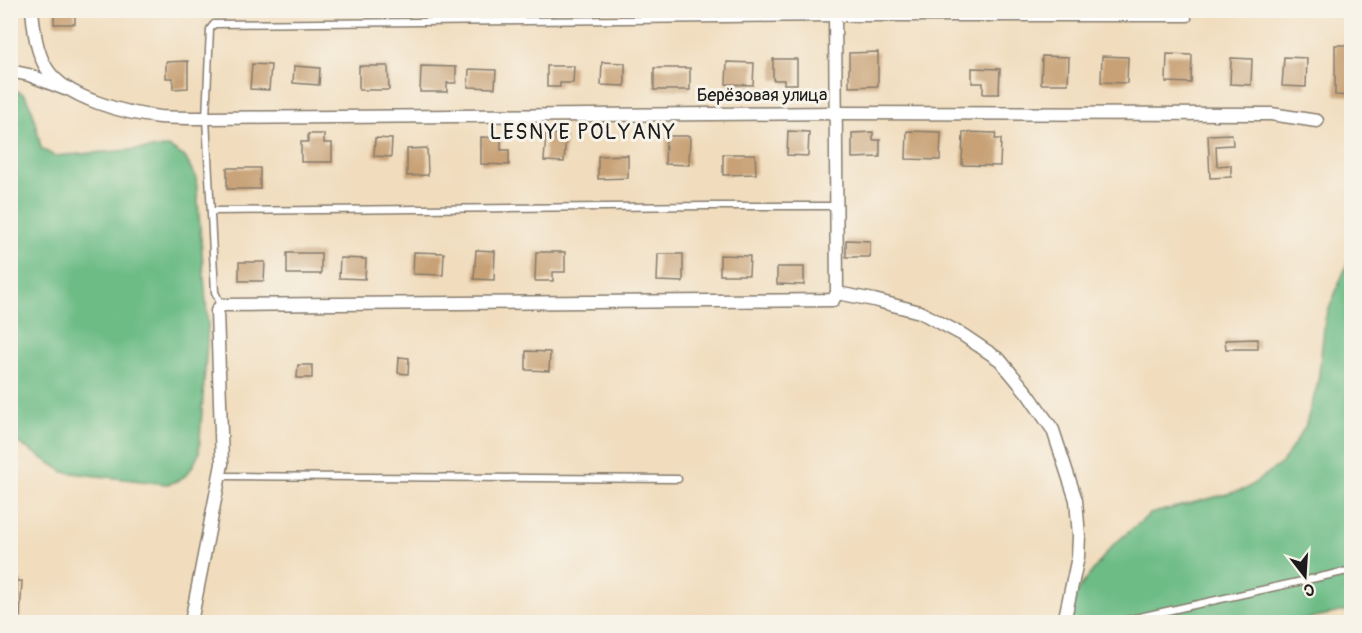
<svg xmlns="http://www.w3.org/2000/svg" width="1362" height="633" font-family="Pangolin,sans-serif">
<style>
.forest{fill:#6dbc86;stroke:#446c51;stroke-width:1.5}
.building{fill:#c8a176}
.lines{fill:none;stroke-linecap:round;stroke-linejoin:round}
.service-casing{stroke:#867c6d;stroke-width:9}
.minor-casing{stroke:#867c6d;stroke-width:15}
.service{stroke:#fff;stroke-width:6}
.minor{stroke:#fff;stroke-width:12}
.labels{text-anchor:middle;stroke-width:6;stroke-linejoin:round;paint-order:stroke}
.street-label{font-size:18px;fill:#1c1c1c;stroke:#f7f3e8}
.quarter-label{font-size:21px;letter-spacing:1.5px;fill:#1c1c1c;stroke:#f7f3e8}
</style>
<rect width="100%" height="100%" fill="#f7f3e8"/>
<filter id="ink" filterUnits="userSpaceOnUse"><feTurbulence type="fractalNoise" baseFrequency=".0167" numOctaves="2"/><feDisplacementMap in="SourceGraphic" scale="12" xChannelSelector="R" yChannelSelector="G"/><feConvolveMatrix kernelMatrix="1 2 1 2 8 2 1 2 1" color-interpolation-filters="sRGB"/></filter>
<filter id="wash" filterUnits="userSpaceOnUse"><feTurbulence type="fractalNoise" baseFrequency=".008" numOctaves="4" result="noise"/><feDisplacementMap in="SourceGraphic" scale="24" xChannelSelector="R" yChannelSelector="G"/><feGaussianBlur stdDeviation="1.35" result="paint"/><feColorMatrix in="noise" values="0 0 0 0 0 0 0 0 0 0 0 0 0 0 0 0 0 1.4 0 .05"/><feComposite in="paint" operator="in"/></filter>
<g filter="url(#wash)">
<rect width="100%" height="100%" fill="#f1ddbe"/>
<g class="forest">
<path d="M10 87 25 95 33 112 41 148 54 156 169 147 185 157 196 178 208 326 199 453C192 470 186 480 167 484L64 472 11 438Z"/>
<polygon points="1351,254 1351,610 1290,622 1061,622 1081,586 1112,546 1150,514 1246,489 1282,463 1305,427 1318,383 1325,319"/>
</g>
<g id="blocks">
<g class="building">
<rect x="54" y="10" width="21" height="14"/>
<polygon points="1335,45 1352,45 1352,96 1335,95"/>
<polygon points="878,52 878,86 849,87 849,53"/>
<polygon points="1167,54 1192,55 1191,83 1166,82"/>
<polygon points="1042,56 1069,57 1068,84 1041,84"/>
<polygon points="1102,56 1128,57 1127,83 1101,82"/>
<polygon points="1284,57 1307,58 1306,87 1282,86"/>
<polygon points="1231,58 1252,59 1251,85 1230,84"/>
<polygon points="773,59 797,59 797,84 784,84 784,80 773,80"/>
<polygon points="188,61 188,88 173,89 173,78 166,78 166,62"/>
<polygon points="602,62 625,63 625,86 601,85"/>
<polygon points="727,62 754,63 753,85 726,84"/>
<polygon points="252,64 271,65 269,90 250,89"/>
<polygon points="294,66 320,68 319,85 293,83"/>
<polygon points="359,66 388,66 389,90 359,90"/>
<polygon points="421,66 456,67 456,83 447,83 447,92 420,92"/>
<polygon points="547,66 574,66 573,83 560,83 560,87 547,87"/>
<rect x="654" y="68" width="36" height="22"/>
<polygon points="972,68 1000,69 999,94 983,94 983,83 972,83"/>
<polygon points="469,69 496,70 495,88 468,87"/>
<polygon points="788,131 809,132 808,156 787,155"/>
<polygon points="907,131 941,132 940,160 906,159"/>
<polygon points="873,132 873,140 880,140 880,157 852,158 852,133"/>
<polygon points="963,132 996,133 995,139 1001,139 1000,166 962,165"/>
<polygon points="308,134 324,134 324,143 332,143 332,162 301,162 301,142 308,142"/>
<polygon points="546,134 566,135 564,162 544,161"/>
<polygon points="1232,134 1233,145 1216,146 1217,166 1231,165 1231,177 1210,178 1208,135"/>
<polygon points="666,136 690,136 689,165 665,164"/>
<polygon points="481,137 501,138 501,150 509,150 509,165 481,164"/>
<polygon points="375,138 392,139 391,157 374,156"/>
<polygon points="427,148 428,175 407,176 407,149"/>
<polygon points="723,154 755,154 756,174 723,175"/>
<polygon points="628,155 628,178 598,179 598,156"/>
<rect x="227" y="168" width="33" height="21"/>
<polygon points="846,240 870,241 870,257 846,257"/>
<polygon points="476,250 495,251 494,280 474,279"/>
<polygon points="414,252 444,253 443,275 413,274"/>
<polygon points="536,252 565,252 565,272 553,272 553,281 535,281"/>
<rect x="287" y="253" width="34" height="21"/>
<polygon points="658,254 683,254 683,282 657,281"/>
<polygon points="720,255 750,256 749,275 720,275"/>
<polygon points="340,258 366,259 365,279 339,278"/>
<polygon points="239,262 265,262 264,281 239,281"/>
<polygon points="777,267 804,267 804,285 777,284"/>
<polygon points="1258,339 1258,349 1226,349 1225,340"/>
<polygon points="526,351 550,352 549,371 526,370"/>
<polygon points="399,357 409,358 408,374 398,373"/>
<polygon points="298,365 312,365 312,378 297,378"/>
<polygon points="10,581 22,581 20,617 10,617"/>
</g>
</g>
</g>
<g filter="url(#ink)">
<use href="#blocks" fill-opacity="0" stroke="#867c6d" stroke-width="1.5"/>
<g class="lines">
<defs>
<g id="service">
<polyline points="211,211 708,206 835,206"/>
<polyline points="221,305 215,292 206,118 210,29 214,24 835,18 1188,18"/>
<polyline points="219,476 678,479"/>
<polyline points="1117,622 1352,570"/>
</g>
<g id="minor">
<path d="M32 10C34 30 36 52 47 69 65 98 127 114 160 117 175 118 191 118 206 118L835 113 1271 114 1317 121"/>
<polyline points="10,71 29,75 65,89"/>
<polyline points="837,293 874,300 920,312 963,335 1000,360 1028,394 1053,430 1076,500 1079,536 1078,557 1064,622"/>
<polyline points="191,622 222,464 217,311 221,305 833,300 837,293 835,10"/>
</g>
</defs>
<use href="#service" class="service-casing"/>
<use href="#minor" class="minor-casing"/>
<use href="#service" class="service"/>
<use href="#minor" class="minor"/>
</g>
</g>
<g class="labels">
<g class="street-label">
<text x="762" y="101">Берёзовая улица</text>
</g>
<g class="quarter-label">
<text x="583" y="139">LESNYE POLYANY</text>
</g>
</g>
<rect width="1362" height="633" fill="none" stroke="#f7f3e8" stroke-width="36"/>
<g transform="translate(1305 576) rotate(163)" stroke="#f7f3e8" stroke-width="4.5" paint-order="stroke">
<path d="M0-4.5L10 22L0 15L-10 22Z" fill="#1c1c1c"/>
<text y="-9" font-size="16" font-weight="bold" text-anchor="middle" fill="#1c1c1c">С</text>
</g>
</svg>
